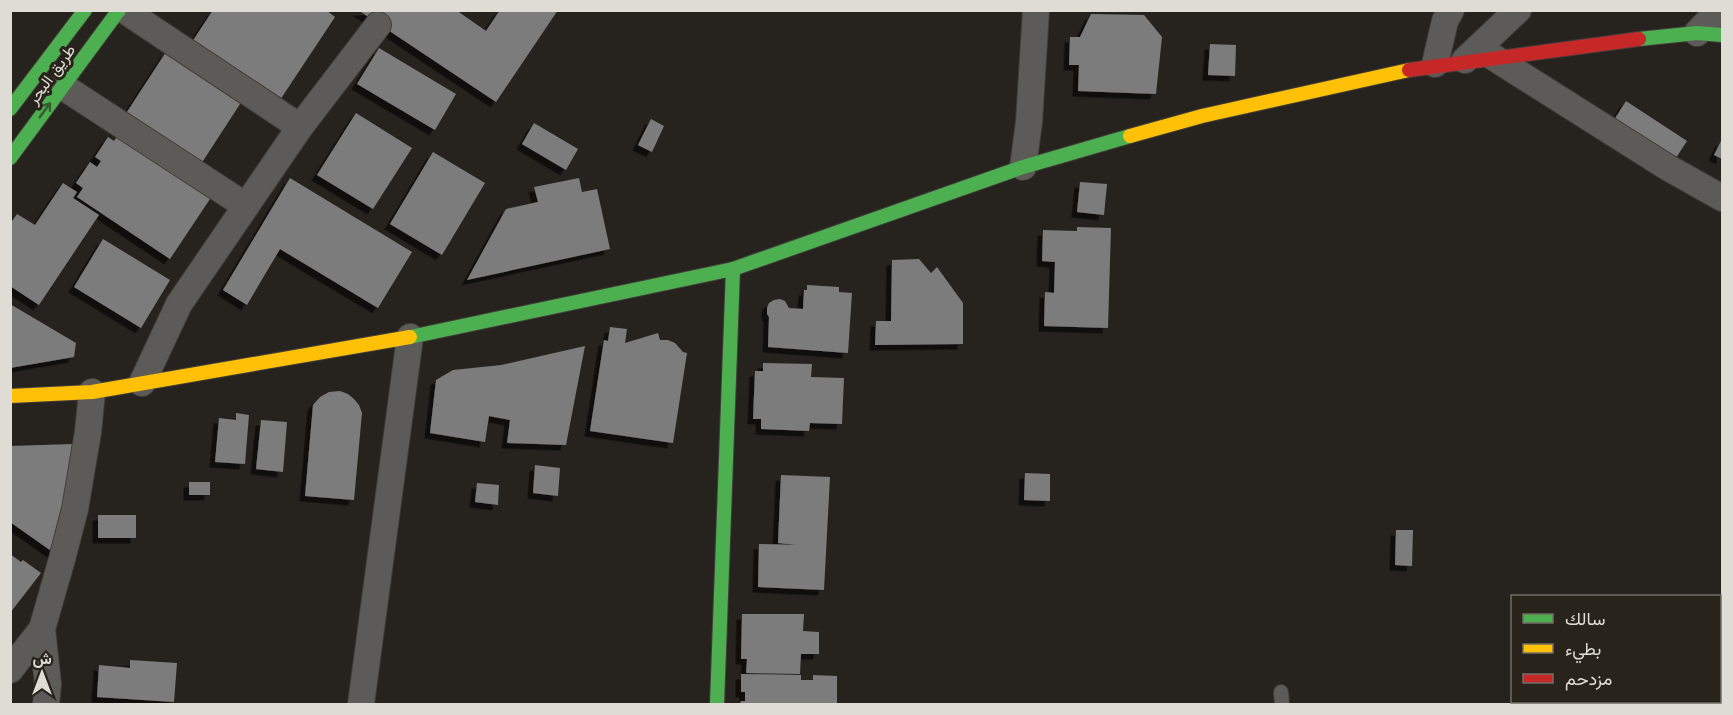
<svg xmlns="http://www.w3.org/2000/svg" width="1733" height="715" font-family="'Noto Sans',Vazirmatn,sans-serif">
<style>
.building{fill:#7d7b7c;filter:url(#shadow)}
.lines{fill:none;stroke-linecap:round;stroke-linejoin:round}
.lane-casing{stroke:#413e3a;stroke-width:16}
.street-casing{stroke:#413e3a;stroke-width:28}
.fast-casing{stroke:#413e3a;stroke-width:16}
.slow-casing{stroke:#413e3a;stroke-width:16}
.jam-casing{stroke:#413e3a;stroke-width:16}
.lane{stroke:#5d5b57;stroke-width:14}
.street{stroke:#5d5b57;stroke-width:26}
.fast{stroke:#4caf50;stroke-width:14}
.slow{stroke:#ffc107;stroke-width:14}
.jam{stroke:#c62828;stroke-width:14}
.oneway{stroke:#375c30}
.labels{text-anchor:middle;stroke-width:6;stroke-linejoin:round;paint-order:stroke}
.street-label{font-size:16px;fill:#dfdcd6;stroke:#29241b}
</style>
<defs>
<filter id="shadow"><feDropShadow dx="-5.5" dy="5.5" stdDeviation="0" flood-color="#0009"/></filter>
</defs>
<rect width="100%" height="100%" fill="#26231e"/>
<g class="building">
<polygon points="213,10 326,10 335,17 280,100 192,42"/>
<polygon points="358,10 456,10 486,31 500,10 558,10 496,102"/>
<polygon points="1091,14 1144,15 1162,37 1156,94 1078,91 1079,65 1069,65 1070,37 1080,37"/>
<polygon points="1210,44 1236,45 1235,76 1208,75"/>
<polygon points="379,48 456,94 435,130 357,84"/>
<polygon points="166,52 242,101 201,164 125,115"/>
<polygon points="1626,101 1687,141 1674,161 1614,120"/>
<polygon points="356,113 412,148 373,209 317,175"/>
<polygon points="651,119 664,126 652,152 638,145"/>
<polygon points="534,123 578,149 566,170 522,144"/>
<polygon points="119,134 212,196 170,259 77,197 83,188 76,183 90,162 97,167 101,161 95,157 108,137 114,141"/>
<polygon points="1722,139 1722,159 1714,155"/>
<polygon points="433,152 485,183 442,255 390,224"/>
<polygon points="290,178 412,252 378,308 280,249 247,305 223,290"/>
<polygon points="579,178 582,192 597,189 610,249 467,280 506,209 538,202 534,187"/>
<polygon points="1080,182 1107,184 1104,215 1077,212"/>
<polygon points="63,183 77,192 73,198 99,215 39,305 10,286 10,224 17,214 35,225"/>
<polygon points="1077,227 1111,228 1108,328 1044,326 1045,292 1054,293 1055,262 1042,261 1043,230 1077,231"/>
<polygon points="103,239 170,280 141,328 74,287"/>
<polygon points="919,259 931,273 937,267 963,303 963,344 875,345 876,321 891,321 892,260"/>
<polygon points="807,285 839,287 839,292 852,293 848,353 768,347 769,317 767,314 767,308 769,303 774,300 780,299 785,301 789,308 803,309 804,290 807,290"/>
<polygon points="10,304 76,343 74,357 10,368"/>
<polygon points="610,327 627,329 625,343 658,333 660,340 668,340 675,343 683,352 687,353 673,443 590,431 604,340 608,341"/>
<polygon points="585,346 566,445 507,443 510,420 489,416 485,442 430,433 436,380 453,370 501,365"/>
<polygon points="763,363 812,364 811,377 844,378 842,424 810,423 809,431 761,429 761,419 753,419 755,371 763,371"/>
<polygon points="340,391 348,394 354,399 359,405 362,413 354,500 305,496 313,405 320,397 329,392"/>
<polygon points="236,413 249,415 245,464 215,462 219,418 236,420"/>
<polygon points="261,420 287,422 283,472 256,469"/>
<polygon points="72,444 57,555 10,522 10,446"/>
<polygon points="535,465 560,468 558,496 533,493"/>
<polygon points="1025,473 1050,474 1050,501 1024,500"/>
<polygon points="781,475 830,477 824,590 758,587 759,544 797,545 778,543"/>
<rect x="189" y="482" width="21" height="13"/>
<polygon points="477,483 499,485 498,505 475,502"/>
<rect x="98" y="515" width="38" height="23"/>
<polygon points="1396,530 1413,530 1412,566 1395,565"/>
<polygon points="10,554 21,562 23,560 41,573 10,613"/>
<polygon points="742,614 804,614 803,631 819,632 819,654 801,654 800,674 746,673 747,659 741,659"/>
<polygon points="130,660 177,663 174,702 97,697 99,665 130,668"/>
<polygon points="741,674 801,675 801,680 813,680 813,675 837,676 837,704 740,704 741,701 745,701 745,692 741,692"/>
</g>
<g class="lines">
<defs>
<polyline id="lane" points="1281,692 1282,704"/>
<g id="street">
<polyline points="124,10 300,127"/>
<polyline points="1697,33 1719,10"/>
<polyline points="1493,57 1667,167 1722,198"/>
<polyline points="1465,60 1518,10"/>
<polyline points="1435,64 1445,21 1451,10"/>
<polyline points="62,86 246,206"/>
<polyline points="1023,167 1029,122 1036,10"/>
<polyline points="142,383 179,304 300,127 378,25"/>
<polyline points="10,670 42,629"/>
<polyline points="46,704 48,684 42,629 62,559 75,509 88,432 92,392"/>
<polyline points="361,704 410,337"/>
</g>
<g id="fast">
<polyline points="1639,39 1697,33 1722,35"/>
<polyline points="10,109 85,10"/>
<polyline points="10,158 119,10"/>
<polyline points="410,337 733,269 1023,167 1130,136"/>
<polyline points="717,704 733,269"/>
</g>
<g id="slow">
<polyline points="1130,136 1202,116 1409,70"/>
<polyline points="10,396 92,392 410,337"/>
</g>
<polyline id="jam" points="1409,70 1639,39"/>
</defs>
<use href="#lane" class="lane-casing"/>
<use href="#street" class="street-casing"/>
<use href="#fast" class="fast-casing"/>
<use href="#slow" class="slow-casing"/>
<use href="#jam" class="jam-casing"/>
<use href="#lane" class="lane"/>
<use href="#street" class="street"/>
<use href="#fast" class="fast"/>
<use href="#slow" class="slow"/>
<use href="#jam" class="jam"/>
</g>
<defs><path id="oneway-shaft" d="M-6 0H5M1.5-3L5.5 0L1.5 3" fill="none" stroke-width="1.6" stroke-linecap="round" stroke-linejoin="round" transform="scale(1.5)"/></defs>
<use class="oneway" href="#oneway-shaft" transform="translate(45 110) rotate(-54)"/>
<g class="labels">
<g class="street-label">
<text transform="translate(51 74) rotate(-54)" y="6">طريق البحر</text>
</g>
</g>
<rect width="1733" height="715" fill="none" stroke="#dfdcd6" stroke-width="24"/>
<rect x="1511" y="595" width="210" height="108" fill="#29241b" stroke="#726e66" stroke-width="1.5"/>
<rect x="1523" y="614" width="30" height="9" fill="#4caf50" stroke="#726e66" stroke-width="1.5"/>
<text x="1565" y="625" font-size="18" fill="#dfdcd6">سالك</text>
<rect x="1523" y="644" width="30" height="9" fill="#ffc107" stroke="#726e66" stroke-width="1.5"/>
<text x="1565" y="655" font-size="18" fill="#dfdcd6">بطيء</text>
<rect x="1523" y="674" width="30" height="9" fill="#c62828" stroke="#726e66" stroke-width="1.5"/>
<text x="1565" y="685" font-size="18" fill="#dfdcd6">مزدحم</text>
<g transform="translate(42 673)" stroke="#29241b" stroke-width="4.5" paint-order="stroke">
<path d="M0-4.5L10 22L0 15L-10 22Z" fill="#dfdcd6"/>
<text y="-9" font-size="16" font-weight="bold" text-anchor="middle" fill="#dfdcd6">ش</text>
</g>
</svg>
